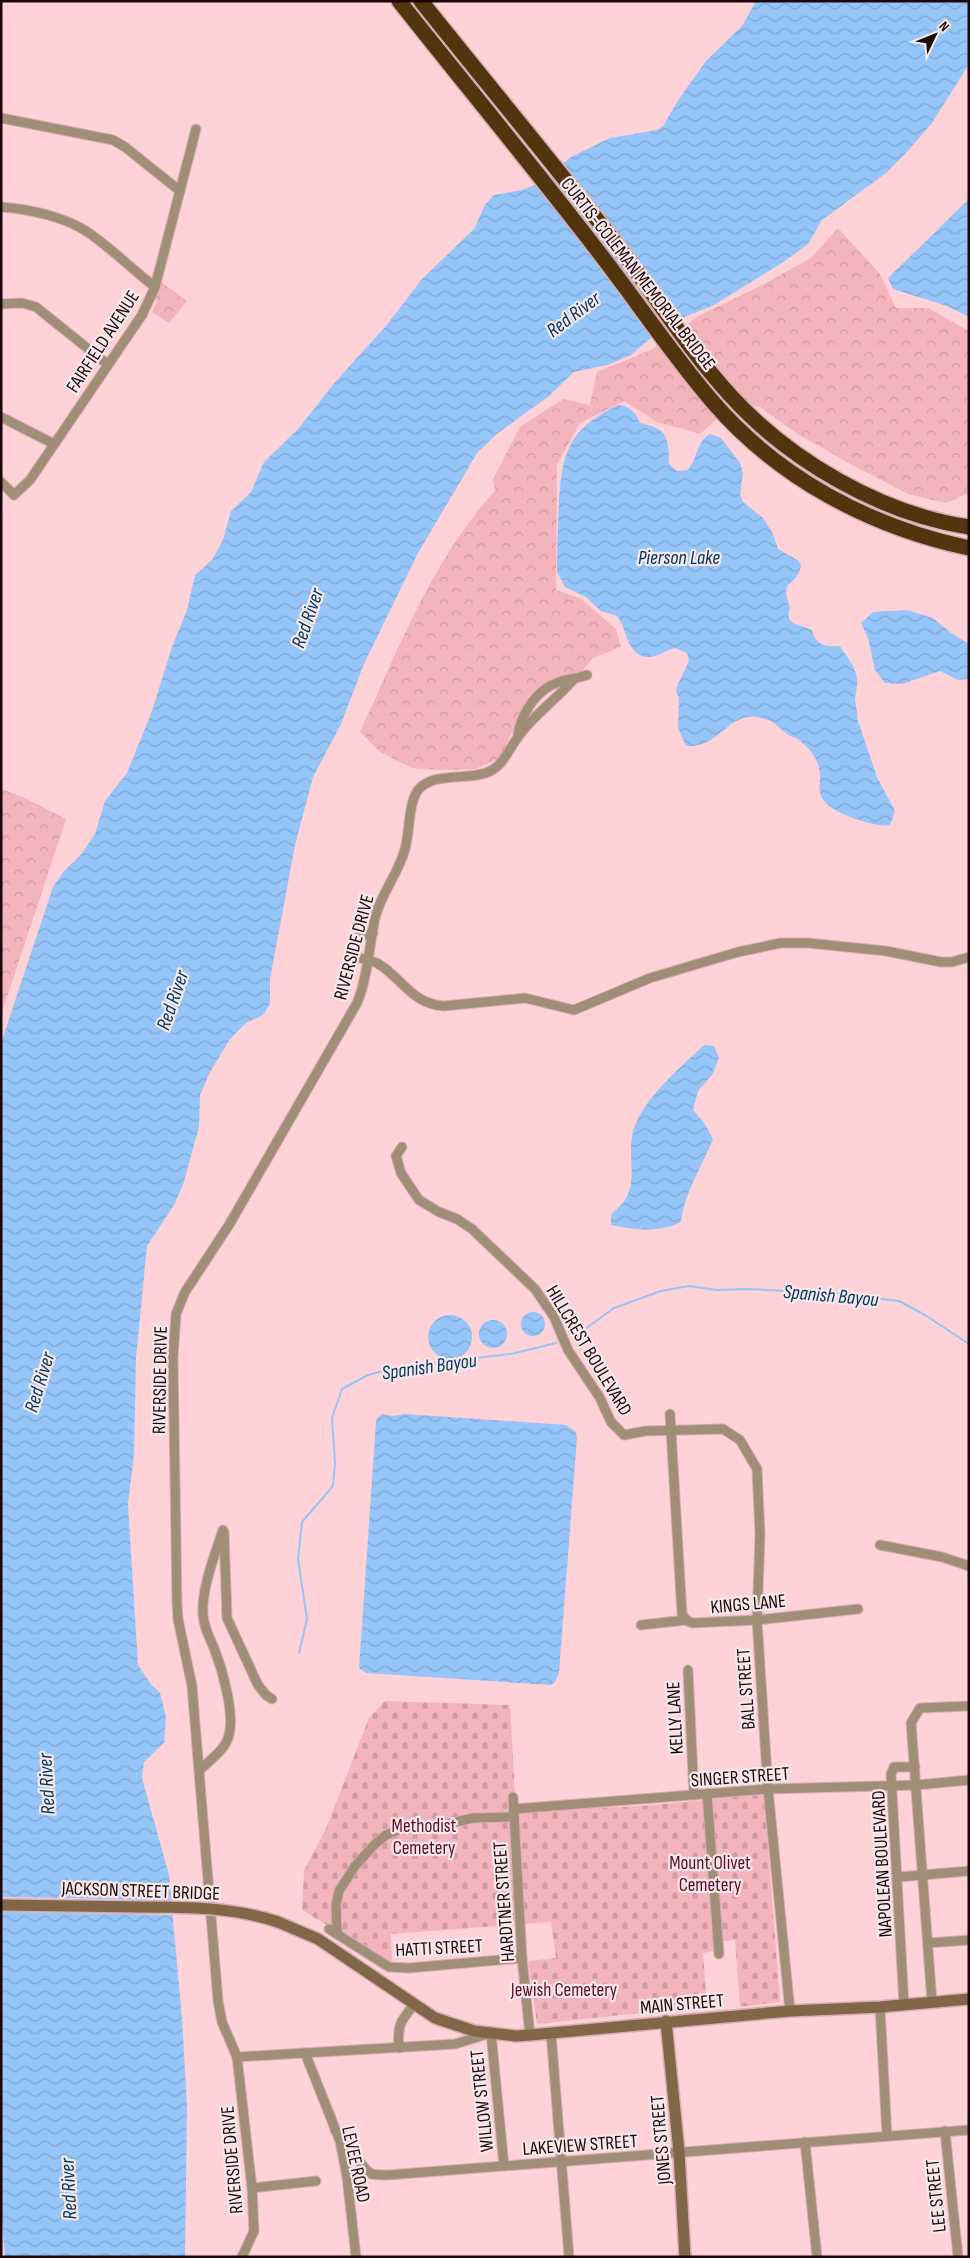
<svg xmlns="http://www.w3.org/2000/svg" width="970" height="2258" font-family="'Sofia Sans Condensed',sans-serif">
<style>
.cemetery{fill:url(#cemetery-stones)}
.park{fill:url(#park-crowns)}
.water{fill:url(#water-waves)}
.pier{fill:#fed2d7}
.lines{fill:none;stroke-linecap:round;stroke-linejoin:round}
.stream{stroke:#95c5f9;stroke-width:2}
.street-casing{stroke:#d6adb2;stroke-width:11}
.secondary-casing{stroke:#d6adb2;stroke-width:14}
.highway-casing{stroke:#d6adb2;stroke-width:18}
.street{stroke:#a08e79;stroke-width:9}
.secondary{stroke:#816748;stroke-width:11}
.highway{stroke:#52350e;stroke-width:15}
.secondary-bridge-casing{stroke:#d6adb2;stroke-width:14;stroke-linecap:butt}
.secondary-bridge{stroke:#816748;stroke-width:11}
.labels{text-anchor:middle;stroke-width:4.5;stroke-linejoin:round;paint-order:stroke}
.street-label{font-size:19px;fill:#1e070b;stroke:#f7e8ea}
.park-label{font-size:19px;fill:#620a25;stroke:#f7e8ea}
.water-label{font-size:20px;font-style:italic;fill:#003765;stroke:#f7e8ea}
</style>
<defs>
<pattern id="cemetery-stones" width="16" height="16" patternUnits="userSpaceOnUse" patternTransform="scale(1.25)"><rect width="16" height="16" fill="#f4b4bc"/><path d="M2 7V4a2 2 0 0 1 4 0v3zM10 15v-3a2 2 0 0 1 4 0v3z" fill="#d199a0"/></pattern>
<pattern id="park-crowns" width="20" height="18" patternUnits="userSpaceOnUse" patternTransform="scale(1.25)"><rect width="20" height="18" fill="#f4b4bc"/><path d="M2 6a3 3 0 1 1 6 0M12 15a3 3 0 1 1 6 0" fill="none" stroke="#d199a0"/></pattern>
<pattern id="water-waves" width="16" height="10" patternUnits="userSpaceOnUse" patternTransform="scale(1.25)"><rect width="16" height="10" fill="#95c5f9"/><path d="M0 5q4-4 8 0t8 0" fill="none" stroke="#80a8d4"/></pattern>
</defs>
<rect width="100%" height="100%" fill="#fed2d7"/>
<polygon class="cemetery" points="385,1701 510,1705 516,1811 643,1806 764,1794 780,2002 740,2007 735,1940 713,1942 714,1951 703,1953 707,2006 537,2024 528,1961 556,1958 551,1922 391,1934 392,1964 302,1910 304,1871 327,1826 369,1718"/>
<g class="park">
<path d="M838 228 880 274 896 308H928L969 331V493L946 503 908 494 850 464 796 433 758 406 726 411 700 434 657 422 624 401 580 423 557 464 556 590 580 598 616 629 621 647 593 658 581 673 558 677 529 696 500 758 476 769 440 770 412 768 380 752 360 732C398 650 433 558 495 491L493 479 520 427 563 399 590 405 597 372 651 350 700 315 762 285 811 258Z"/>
<polygon points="160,281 187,301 169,323 152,312 157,301 153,299"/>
<polygon points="1,789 23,797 66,819 1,1015"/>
</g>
<g class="water">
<polygon points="756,1 969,1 969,64 932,123 905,154 886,173 822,220 808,244 785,261 714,305 682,318 653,336 631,355 607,365 574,372 549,396 498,433 477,453 417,555 364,664 341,724 313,777 295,845 270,979 270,1004 263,1015 246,1023 230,1039 210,1072 200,1095 199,1127 183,1185 174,1205 147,1246 136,1358 134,1454 128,1504 138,1665 150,1683 160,1693 166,1717 164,1743 144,1762 142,1778 169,1875 182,2019 187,2106 185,2257 5,2257 1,2206 1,1043 53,887 64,871 80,856 95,834 105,801 127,773 152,711 172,647 187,610 195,575 212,560 223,540 231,511 251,492 264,462 299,428 335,382 386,326 422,279 474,229 485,205 494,195 522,190 537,184 571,157 610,138 657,130 663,126 679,99 706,61 742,26"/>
<polygon points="969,199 969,317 947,306 893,289 888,278"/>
<path d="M618 405C630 406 635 412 640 423 669 429 668 438 669 464L677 471 688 470C697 459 697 441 710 434L721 438 740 463 743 473 740 495 743 502 763 518 773 534 778 549 799 561 801 566C795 590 779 576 790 608 783 627 803 624 812 630 814 644 827 648 840 646 846 656 855 665 857 678 858 685 856 691 855 698 855 705 858 710 857 718L877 777 895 811 890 825C876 828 829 813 822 798 817 788 822 778 819 768 817 757 806 744 796 738 793 737 789 736 786 733 780 729 775 722 768 720 727 705 724 749 686 746L678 728 679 698 676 691 678 684 689 661 687 653 675 648C666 650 658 657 649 657 626 657 628 629 617 616L601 611 586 597 565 587 557 572C557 549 558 526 559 503 562 451 570 428 618 405Z"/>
<polygon points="907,610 933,618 951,633 969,644 969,679 958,680 940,671 902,684 885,683 875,670 868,638 861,623 873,612"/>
<path d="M704 1045 714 1046 719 1058 712 1075 698 1091 693 1110 705 1124 713 1139C702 1167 684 1193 681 1222 660 1233 633 1230 611 1225V1215C616 1210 623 1204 626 1198 637 1180 628 1156 632 1137 637 1103 680 1068 704 1045Z"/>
<circle cx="533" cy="1324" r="12"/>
<circle cx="450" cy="1337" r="22"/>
<circle cx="493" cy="1334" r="14"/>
<polygon points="382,1414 392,1416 406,1414 566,1425 576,1432 577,1438 559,1673 555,1682 551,1685 366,1673 359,1668 376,1422 377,1418"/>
</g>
<polygon class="pier" points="1,1897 173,1900 175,1915 1,1912"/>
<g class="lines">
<g class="stream">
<polyline points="574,1337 614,1308 661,1291 689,1286 717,1290 746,1289 834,1293 899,1301 925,1315 969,1344"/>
<polyline points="299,1653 307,1619 298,1559 302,1522 333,1486 335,1463 332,1418 342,1389 368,1375 397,1367 511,1354 556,1343"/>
</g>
<defs>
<g id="street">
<polyline points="1,118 113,140 125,147 180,191"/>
<path d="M1 207C29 209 66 217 89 233 112 249 133 270 155 287"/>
<polyline points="1,304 22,303 36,307 107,364"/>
<polyline points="1,417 54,444"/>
<polyline points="1,482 14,495 30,480 142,315 155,287 196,129"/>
<path d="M518 733C523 711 537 689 559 682 568 679 578 678 587 675"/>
<path d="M373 933 359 936 357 940 356 957 377 963 383 967C405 983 414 1004 444 1006L525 998 574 1010 650 978 738 952 781 943H808L886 951 941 962H952L969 957"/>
<polyline points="402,1147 396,1156 401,1173 419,1200 439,1212 457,1219 472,1229 535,1289 554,1317 568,1350 600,1398 611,1422 624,1435 646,1431 723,1429 740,1440 757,1469 760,1534 757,1620 768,1789 790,2011"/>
<polyline points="670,1414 682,1614 686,1620"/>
<polyline points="224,1532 227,1618 258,1685 266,1695 272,1699"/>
<polyline points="880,1545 942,1557 969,1566"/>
<polyline points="641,1625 686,1620 692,1623 757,1620 858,1609"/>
<polyline points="688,1670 694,1795"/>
<path d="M200 1770C210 1760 226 1749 229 1735 235 1713 222 1669 214 1648 209 1637 204 1627 203 1615 201 1590 215 1554 223 1530"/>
<polyline points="707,1794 719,1954"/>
<polyline points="513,1797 522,1958 530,2035"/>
<polyline points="514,1809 768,1789 917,1785 969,1780"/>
<polyline points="899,1877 969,1871"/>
<polyline points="329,1929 389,1967 409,1968 522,1958"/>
<polyline points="337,1934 336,1905 339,1891 355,1866 375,1844 386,1835 400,1829 426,1829 473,1818 514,1817"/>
<polyline points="928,1943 969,1940"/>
<polyline points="932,2002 911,1723 920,1708 969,1706"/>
<polyline points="904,2005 891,1774 894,1767 915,1767"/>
<polyline points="880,2007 887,2136"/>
<polyline points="551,2033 569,2257"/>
<path d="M399 2048C397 2026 400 2021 414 2005"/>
<polyline points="305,2053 340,2141 347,2177 356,2257"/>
<polyline points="237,2057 455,2044 491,2033 504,2166"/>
<path d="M335 2130C345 2139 362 2170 372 2174 377 2175 383 2175 388 2175L969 2130"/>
<polyline points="945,2131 958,2257"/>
<polyline points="805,2142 817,2257"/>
<polyline points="252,2188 316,2181"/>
<path d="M242 2257 254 2231 252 2188 237 2057 222 2022 218 2001 192 1686 178 1619 177 1603 173 1358 176 1314 185 1292 229 1225 357 1003C368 976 369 947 375 918 381 893 399 873 405 849 410 832 408 804 418 790 433 772 466 780 486 773 503 767 508 750 518 737 533 715 556 700 573 680"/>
</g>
<g id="secondary">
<polyline points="1,1905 139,1907"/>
<polyline points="278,1922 318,1939 435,2018 474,2031 516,2036 530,2035 790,2011 880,2007 969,1999"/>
<polyline points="666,2021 679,2152 685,2257"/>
</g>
<g id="highway">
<path d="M399 1C464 83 530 163 594 246 634 297 670 352 712 401 778 478 870 527 969 548"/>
<path d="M421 1C484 80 548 157 610 236 651 288 685 346 730 395 789 460 881 514 969 527"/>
</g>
</defs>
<use href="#street" class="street-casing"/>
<use href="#secondary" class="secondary-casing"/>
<use href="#highway" class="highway-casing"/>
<use href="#street" class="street"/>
<use href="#secondary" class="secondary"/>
<use href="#highway" class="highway"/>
<defs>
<path id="secondary-bridge" d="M139 1907C187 1907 233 1907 278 1922"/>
</defs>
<use href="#secondary-bridge" class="secondary-bridge-casing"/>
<use href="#secondary-bridge" class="secondary-bridge"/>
</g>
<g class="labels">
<g class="street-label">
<text transform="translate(639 273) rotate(52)" y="7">CURTIS-COLEMAN MEMORIAL BRIDGE</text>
<text transform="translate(102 341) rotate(-57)" y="7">FAIRFIELD AVENUE</text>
<text transform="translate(353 947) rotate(-75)" y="7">RIVERSIDE DRIVE</text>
<text transform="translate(590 1350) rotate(59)" y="7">HILLCREST BOULEVARD</text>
<text transform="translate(159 1380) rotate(-89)" y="7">RIVERSIDE DRIVE</text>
<text transform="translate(748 1603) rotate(-5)" y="7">KINGS LANE</text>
<text transform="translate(745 1689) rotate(-94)" y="7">BALL STREET</text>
<text transform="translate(674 1718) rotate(-93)" y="7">KELLY LANE</text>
<text transform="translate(740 1776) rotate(-4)" y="7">SINGER STREET</text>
<text transform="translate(881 1864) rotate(-93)" y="7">NAPOLEAN BOULEVARD</text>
<text transform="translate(141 1890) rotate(2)" y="7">JACKSON STREET BRIDGE</text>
<text transform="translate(503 1902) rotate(-94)" y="7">HARDTNER STREET</text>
<text transform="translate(439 1947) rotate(-3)" y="7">HATTI STREET</text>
<text transform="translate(682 2003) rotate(-5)" y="7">MAIN STREET</text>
<text transform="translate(481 2101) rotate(-96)" y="7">WILLOW STREET</text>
<text transform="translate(660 2140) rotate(-95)" y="7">JONES STREET</text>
<text transform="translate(580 2144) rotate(-4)" y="7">LAKEVIEW STREET</text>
<text transform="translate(231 2160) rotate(-95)" y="7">RIVERSIDE DRIVE</text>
<text transform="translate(357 2164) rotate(78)" y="7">LEVEE ROAD</text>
<text transform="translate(935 2196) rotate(-96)" y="7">LEE STREET</text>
</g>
<g class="park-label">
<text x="424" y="1832">Methodist<tspan x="424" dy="22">Cemetery</tspan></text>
<text x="710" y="1869">Mount Olivet<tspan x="710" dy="22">Cemetery</tspan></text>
<text x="564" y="1996">Jewish Cemetery</text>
</g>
<g class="water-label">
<text transform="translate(573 314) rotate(-37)" y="7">Red River</text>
<text x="679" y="564">Pierson Lake</text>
<text transform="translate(307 618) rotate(-71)" y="7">Red River</text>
<text transform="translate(172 1000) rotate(-71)" y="7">Red River</text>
<text transform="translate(831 1295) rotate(5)" y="7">Spanish Bayou</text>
<text transform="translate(429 1366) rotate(-8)" y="7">Spanish Bayou</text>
<text transform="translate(39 1382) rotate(-73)" y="7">Red River</text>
<text transform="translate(46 1784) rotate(-93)" y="7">Red River</text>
<text transform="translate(68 2189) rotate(-93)" y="7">Red River</text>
</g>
</g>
<rect width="970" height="2258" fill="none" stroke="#1e070b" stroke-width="5"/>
<g transform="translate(935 35) rotate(47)" stroke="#f7e8ea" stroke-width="4" paint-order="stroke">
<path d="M0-4L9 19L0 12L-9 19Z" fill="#1e070b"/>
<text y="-8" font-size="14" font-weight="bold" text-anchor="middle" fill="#1e070b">N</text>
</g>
</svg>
